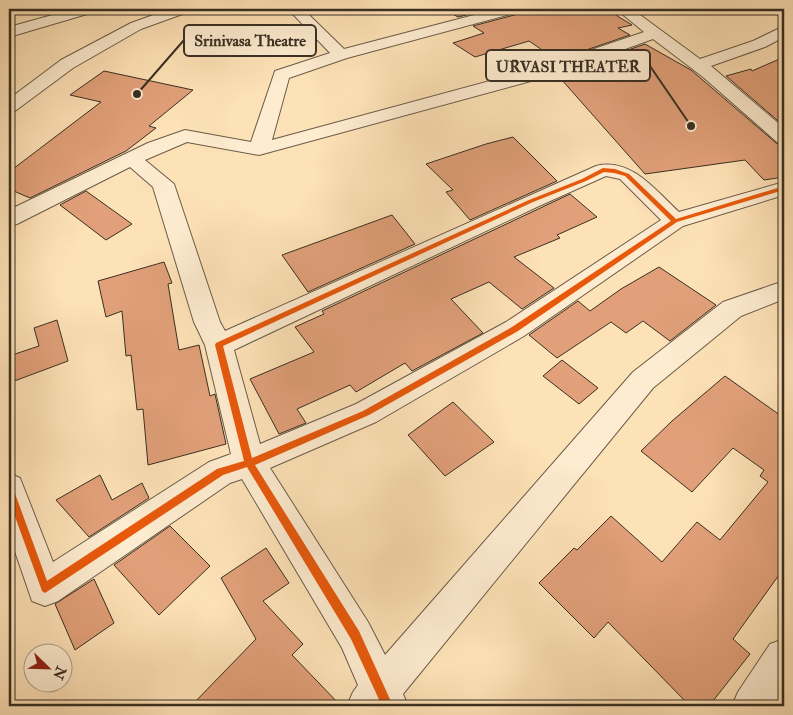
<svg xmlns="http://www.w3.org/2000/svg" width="793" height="715" font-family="'IM FELL Double Pica',serif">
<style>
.building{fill:#e1a079;stroke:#392f23}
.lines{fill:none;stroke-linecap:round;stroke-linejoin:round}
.minor-casing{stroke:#6a5c48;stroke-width:2}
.minor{fill:#feecd0;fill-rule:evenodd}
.cycleway-casing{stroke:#feecd0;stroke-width:3}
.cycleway{fill:#e8590c;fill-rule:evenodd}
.leader{fill:none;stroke:#392f23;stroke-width:2}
.callout-dot{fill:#392f23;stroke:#feecd0;stroke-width:2}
.callout{fill:#feecd0;stroke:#392f23;stroke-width:2}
.callout-label{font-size:16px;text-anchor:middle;font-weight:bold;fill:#392f23}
</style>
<rect width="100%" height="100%" fill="#fee2b7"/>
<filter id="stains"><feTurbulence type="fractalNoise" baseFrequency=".004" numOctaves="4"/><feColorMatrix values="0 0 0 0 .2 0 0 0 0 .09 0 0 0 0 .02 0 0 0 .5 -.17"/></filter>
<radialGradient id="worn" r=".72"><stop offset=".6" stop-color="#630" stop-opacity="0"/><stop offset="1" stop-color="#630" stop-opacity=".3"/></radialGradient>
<g class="building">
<polygon points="444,9 491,9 458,17"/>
<polygon points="522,9 606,9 632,25 618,28 630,35 557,60 529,41 475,57 453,43 484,33 473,26 518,14"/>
<polygon points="645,44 691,70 776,143 784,146 784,177 764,180 745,160 645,174 561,79 578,75 572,70"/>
<polygon points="784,57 784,126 726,76 751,69 752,71"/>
<polygon points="104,71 193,90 149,126 156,128 126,151 30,198 9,189 9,172 101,102 70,95"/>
<polygon points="513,137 557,181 470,220 446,192 453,190 426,164 486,144"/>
<polygon points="86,191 132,224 106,240 60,205"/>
<polygon points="570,194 597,217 557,235 560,238 514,257 554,288 522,309 489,282 451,299 483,333 412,371 405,363 356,392 350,385 297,409 306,423 279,434 250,379 314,352 295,327 324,314 322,311"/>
<polygon points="392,215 415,244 308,292 282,255"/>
<polygon points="164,262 172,283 168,284 179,350 199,345 210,396 215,394 226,444 148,465 143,409 137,410 131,355 126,356 122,311 106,317 98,281"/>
<polygon points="659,267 716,305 670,341 643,321 626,333 611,322 557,358 529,335 578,301 590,311 621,289"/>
<polygon points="57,320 68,361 9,383 9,356 39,346 34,328"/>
<polygon points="562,360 598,388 579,404 543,376"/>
<polygon points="725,376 784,418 784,568 733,639 750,654 709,706 690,706 608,622 594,638 539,583 574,548 577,550 611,516 662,562 697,522 720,540 768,482 760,476 764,470 733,448 692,492 641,451 672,421"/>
<polygon points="453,402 494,442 445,476 408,435"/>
<polygon points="100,475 112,500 142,483 149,498 89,537 56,500"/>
<polygon points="170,526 210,566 159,615 114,565"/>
<polygon points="266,548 289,583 263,601 303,644 292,655 341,706 191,706 256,639 221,578"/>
<polygon points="94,579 114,623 75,650 55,604"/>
</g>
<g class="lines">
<defs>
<g id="minor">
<polygon points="74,9 96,9 94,12 9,37 9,27"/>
<polygon points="170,9 190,9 188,12 141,29 73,68 15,111 9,112 9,99 61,60 131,23"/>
<path d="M288 9H303L344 49 497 9H520L518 12 347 58 289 78 272 140 541 67 644 32 616 9H632L700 59 753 41 784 26V37L765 47 711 66 784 128V144L777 142 703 77 653 39 553 75 259 155 187 142 145 160 174 184 220 322 225 331 596 166C631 157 656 191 679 212L784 182V195L683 226 524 336 376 422 270 468 368 622 385 655 633 372 723 302 784 281V299L741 316 653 388 403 694 408 706H347L353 692 358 685 342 648 242 479 230 483 58 601 45 606 32 601 9 534V473L20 478 53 562 209 462 231 454 205 345 194 322 153 187 130 167 17 224 9 226V210L148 143 185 130 251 142 275 71 330 53ZM606 176 620 179 661 220 506 322 356 404 260 444 234 350 539 206Z"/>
<polygon points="784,639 784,692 775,706 732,706 738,692 770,644"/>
</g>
</defs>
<use href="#minor" class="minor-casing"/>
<use href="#minor" class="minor"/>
<defs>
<path id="cycleway" d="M603 168 615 169 629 174 676 219 784 186V190L677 222 518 331 369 415 255 465 359 631 393 706H382L351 639 247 467 223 475 48 591 45 593 42 591 9 500V484L12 485 13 488 47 581 217 469 244 461 215 345 216 343 529 200 582 179ZM604 172 614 173 625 176 671 221 512 327 363 411 252 458 223 346 533 202 586 181Z"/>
</defs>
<use href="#cycleway" class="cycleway-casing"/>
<use href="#cycleway" class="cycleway"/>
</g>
<path class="leader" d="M137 94L184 40M691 126L650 66"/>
<g class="callout-dot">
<circle cx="137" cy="94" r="5"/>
<circle cx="691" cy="126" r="5"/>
</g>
<g class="callout">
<rect x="184" y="25" width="132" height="31" rx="5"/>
<rect x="486" y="50" width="164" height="31" rx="5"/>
</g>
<g class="callout-label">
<text x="250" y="46">Srinivasa Theatre</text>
<text x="568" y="72">URVASI THEATER</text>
</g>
<rect width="793" height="715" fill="none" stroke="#fee2b7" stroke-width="30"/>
<rect x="10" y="10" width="773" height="695" fill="none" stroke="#392f23" stroke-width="2.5"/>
<rect x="15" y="15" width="763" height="685" fill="none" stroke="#392f23"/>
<g transform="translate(48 668) rotate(113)"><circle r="24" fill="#feecd0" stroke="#afa08b"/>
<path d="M0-4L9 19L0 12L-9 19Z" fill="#8f2418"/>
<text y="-8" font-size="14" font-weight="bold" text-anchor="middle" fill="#392f23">N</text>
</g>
<rect width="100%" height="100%" filter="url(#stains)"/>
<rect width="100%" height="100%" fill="url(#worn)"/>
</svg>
